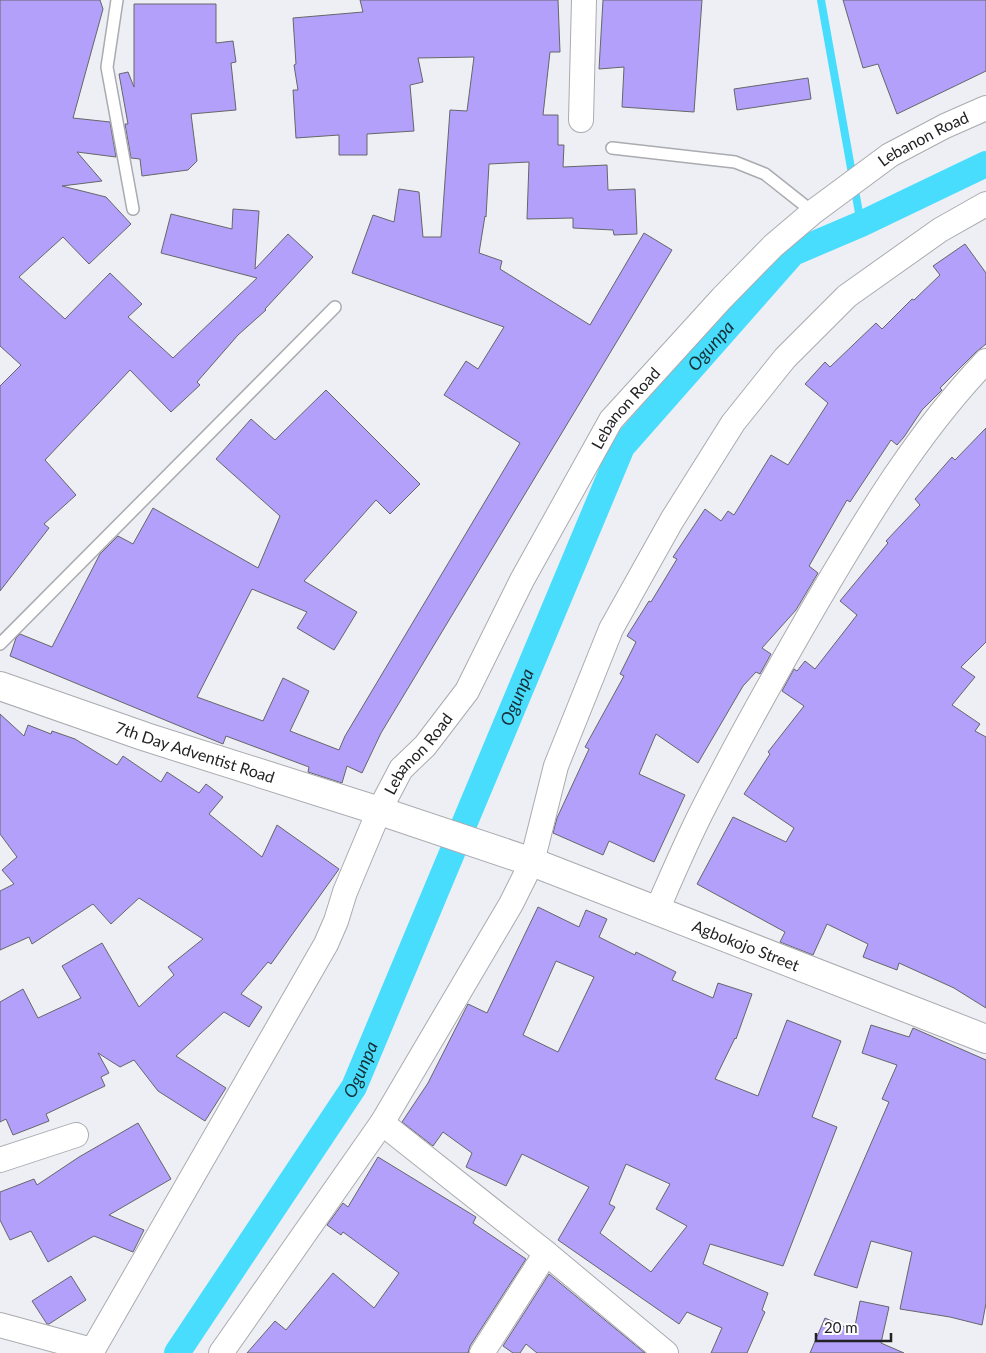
<svg xmlns="http://www.w3.org/2000/svg" width="986" height="1353" font-family="Lato,sans-serif">
<style>
.lines{fill:none;stroke-linecap:round;stroke-linejoin:round}
.stream{stroke:#48ddfd;stroke-width:8}
.canal{stroke:#48ddfd;stroke-width:26}
.building{fill:#b2a0fb;stroke:#66666a;fill-rule:evenodd}
.service-casing{stroke:#aaabb0;stroke-width:14}
.minor-casing{stroke:#aaabb0;stroke-width:26}
.tertiary-casing{stroke:#aaabb0;stroke-width:30}
.service{stroke:#fff;stroke-width:11}
.minor{stroke:#fff;stroke-width:24}
.tertiary{stroke:#fff;stroke-width:28}
.labels{text-anchor:middle;stroke-width:4;stroke-linejoin:round;paint-order:stroke}
.street-label{font-size:16px;fill:#222224;stroke:#fff}
.water-label{font-size:18px;font-style:italic;fill:#172f35;stroke:#fff}
</style>
<rect width="100%" height="100%" fill="#edeff4"/>
<g class="lines">
<polyline class="stream" points="821,0 861,224"/>
<path class="canal" id="s1" d="M177 1353 354 1087 622 447 793 253 861 224 986 164"/>
</g>
<g class="building">
<polygon points="0,0 100,0 103,9 73,118 110,122 116,157 77,152 102,181 62,186 106,197 131,224 89,264 63,237 19,277 65,319 110,273 142,304 128,317 173,358 257,278 161,253 171,214 232,229 233,209 259,211 255,269 288,234 313,257 265,309 266,310 238,335 197,382 200,385 171,412 130,370 45,460 76,495 44,524 49,528 0,591 0,386 21,365 0,346"/>
<polygon points="360,0 558,0 560,52 550,52 543,115 558,115 558,145 564,145 563,167 607,165 608,190 635,189 637,234 614,235 613,230 573,228 573,218 527,219 529,162 489,164 486,217 485,216 479,253 502,261 500,269 590,325 644,233 672,250 381,733 362,773 347,766 342,783 308,772 309,767 226,736 223,744 10,656 16,638 20,634 52,647 100,554 118,536 133,544 153,508 258,568 280,516 216,459 251,419 275,440 326,390 420,484 390,514 376,500 304,581 357,612 334,650 297,628 307,612 252,589 197,697 263,721 283,678 309,691 290,731 339,750 345,736 520,443 444,395 466,361 478,369 504,327 352,273 373,215 394,222 399,189 419,192 423,237 441,237 450,110 467,111 474,57 418,58 423,82 410,85 414,131 367,134 367,155 339,155 339,135 296,138 293,90 298,90 294,65 296,64 293,18 363,12"/>
<polygon points="603,0 702,0 694,112 622,107 624,67 599,69"/>
<polygon points="843,0 986,0 986,71 897,114 878,64 863,68"/>
<polygon points="134,4 216,4 216,43 233,41 236,62 231,63 236,110 191,114 197,161 188,170 142,176 140,159 131,158 125,124 128,124 119,74 128,72 134,87"/>
<polygon points="808,78 811,99 737,110 734,89"/>
<polygon points="965,244 986,273 986,344 976,352 940,388 942,390 922,410 904,437 897,445 891,440 850,502 847,500 809,566 818,573 796,610 762,648 771,654 760,674 756,672 743,686 698,763 656,734 639,774 685,795 654,862 609,841 603,855 553,833 557,818 589,749 585,747 624,676 620,674 636,642 627,636 649,601 651,602 677,559 673,557 705,509 721,521 728,511 734,515 771,455 788,465 828,403 805,384 825,362 830,367 876,323 882,329 912,299 914,300 940,275 933,266"/>
<polygon points="986,428 986,642 961,667 975,677 952,705 980,724 975,731 986,737 986,1008 954,988 899,963 897,970 863,957 868,944 827,924 813,955 780,942 785,932 697,884 733,817 786,842 794,828 744,794 770,754 768,752 804,706 782,691 794,669 797,671 805,661 815,669 857,615 840,601 888,543 886,541 920,505 915,499 952,457 955,460"/>
<polygon points="0,714 24,736 28,725 51,734 52,731 75,739 117,765 123,756 161,782 167,772 199,793 206,784 223,797 209,814 262,857 277,825 339,869 271,964 268,962 241,994 262,1007 249,1027 224,1012 176,1056 226,1088 205,1121 158,1091 134,1060 120,1067 98,1053 109,1073 101,1077 105,1086 46,1114 49,1121 13,1135 6,1119 0,1122 0,1002 23,989 38,1018 81,998 62,966 102,943 139,1007 174,975 168,967 203,939 139,898 111,924 93,904 32,944 29,937 0,950 0,891 14,884 2,870 17,857 0,834"/>
<path d="M538 907 579 927 586 910 607 919 599 937 635 955 636 952 676 972 672 980 713 998 718 983 752 994 736 1039 735 1038 715 1079 758 1096 787 1020 841 1041 812 1117 837 1127 783 1266 710 1244 703 1264 768 1293 762 1310 765 1312 747 1353H711L722 1328 687 1312 679 1324 558 1240 589 1187 522 1154 506 1186 466 1167 472 1153 443 1132 433 1146 402 1122 428 1083 468 1004 487 1013ZM556 961 594 977 558 1052 523 1035ZM626 1164 670 1184 656 1209 687 1226 651 1272 600 1233 615 1207 609 1204Z"/>
<polygon points="871,1025 909,1037 913,1028 986,1060 986,1303 982,1325 950,1317 900,1309 912,1252 871,1241 857,1288 814,1275 889,1102 882,1099 897,1065 862,1053"/>
<polygon points="138,1123 171,1179 109,1215 144,1230 133,1252 94,1236 48,1262 31,1231 10,1240 0,1220 0,1192 34,1179 37,1185 79,1157"/>
<polygon points="378,1157 476,1217 473,1223 526,1259 470,1346 468,1353 247,1353 275,1321 286,1330 333,1273 374,1308 399,1273 343,1232 341,1235 327,1225 343,1203 348,1207"/>
<polygon points="549,1274 645,1353 537,1353 526,1344 520,1353 513,1353 503,1346"/>
<polygon points="71,1276 86,1300 49,1324 47,1324 32,1301"/>
<polygon points="860,1301 889,1307 881,1343 904,1353 810,1353 825,1318 854,1331"/>
</g>
<g class="lines">
<defs>
<g id="service">
<polyline points="117,0 107,67 133,209"/>
<polyline points="612,148 735,162 765,174 813,212"/>
<polyline points="0,644 335,307"/>
</g>
<g id="minor">
<polyline points="581,120 584,0"/>
<path d="M657 910C671 878 685 845 701 813 737 742 777 671 817 602 867 517 918 432 986 361"/>
<polyline points="382,1123 546,1253 666,1353"/>
<polyline points="0,1160 76,1135"/>
<polyline points="0,1325 92,1350"/>
<path id="s2" d="M91 1353 326 944 336 921 345 892 379 811 401 769 425 746 467 691 522 580 611 420 722 298 773 246 813 212 890 155 945 126 986 108"/>
<polyline points="221,1353 382,1123 511,904 532,862 556,766 611,629 672,520 733,423 785,358 847,296 940,230 986,204"/>
<polyline points="482,1353 546,1253"/>
</g>
<g id="tertiary">
<path id="s3" d="M0 686 146 737 392 815 532 862 986 1039"/>
</g>
</defs>
<use href="#service" class="service-casing"/>
<use href="#minor" class="minor-casing"/>
<use href="#tertiary" class="tertiary-casing"/>
<use href="#service" class="service"/>
<use href="#minor" class="minor"/>
<use href="#tertiary" class="tertiary"/>
</g>
<g class="labels">
<g class="street-label">
<text dy="6" stroke="none"><textPath href="#s2" startOffset="1495">Lebanon Road</textPath></text>
<text dy="6" stroke="none"><textPath href="#s2" startOffset="1090">Lebanon Road</textPath></text>
<text dy="6" stroke="none"><textPath href="#s3" startOffset="206">7th Day Adventist Road</textPath></text>
<text dy="6" stroke="none"><textPath href="#s2" startOffset="685">Lebanon Road</textPath></text>
<text dy="6" stroke="none"><textPath href="#s3" startOffset="790">Agbokojo Street</textPath></text>
</g>
<g class="water-label">
<text dy="6" stroke="none"><textPath href="#s1" startOffset="1148">Ogunpa</textPath></text>
<text dy="6" stroke="none"><textPath href="#s1" startOffset="742">Ogunpa</textPath></text>
<text dy="6" stroke="none"><textPath href="#s1" startOffset="338">Ogunpa</textPath></text>
</g>
</g>
<path d="M816 1333v8h75v-8" fill="none" stroke="#222224" stroke-width="2.5"/>
<text x="824" y="1333" font-size="15" fill="#222224" stroke="#ffffff" stroke-width="4" paint-order="stroke">20 m</text>
</svg>
